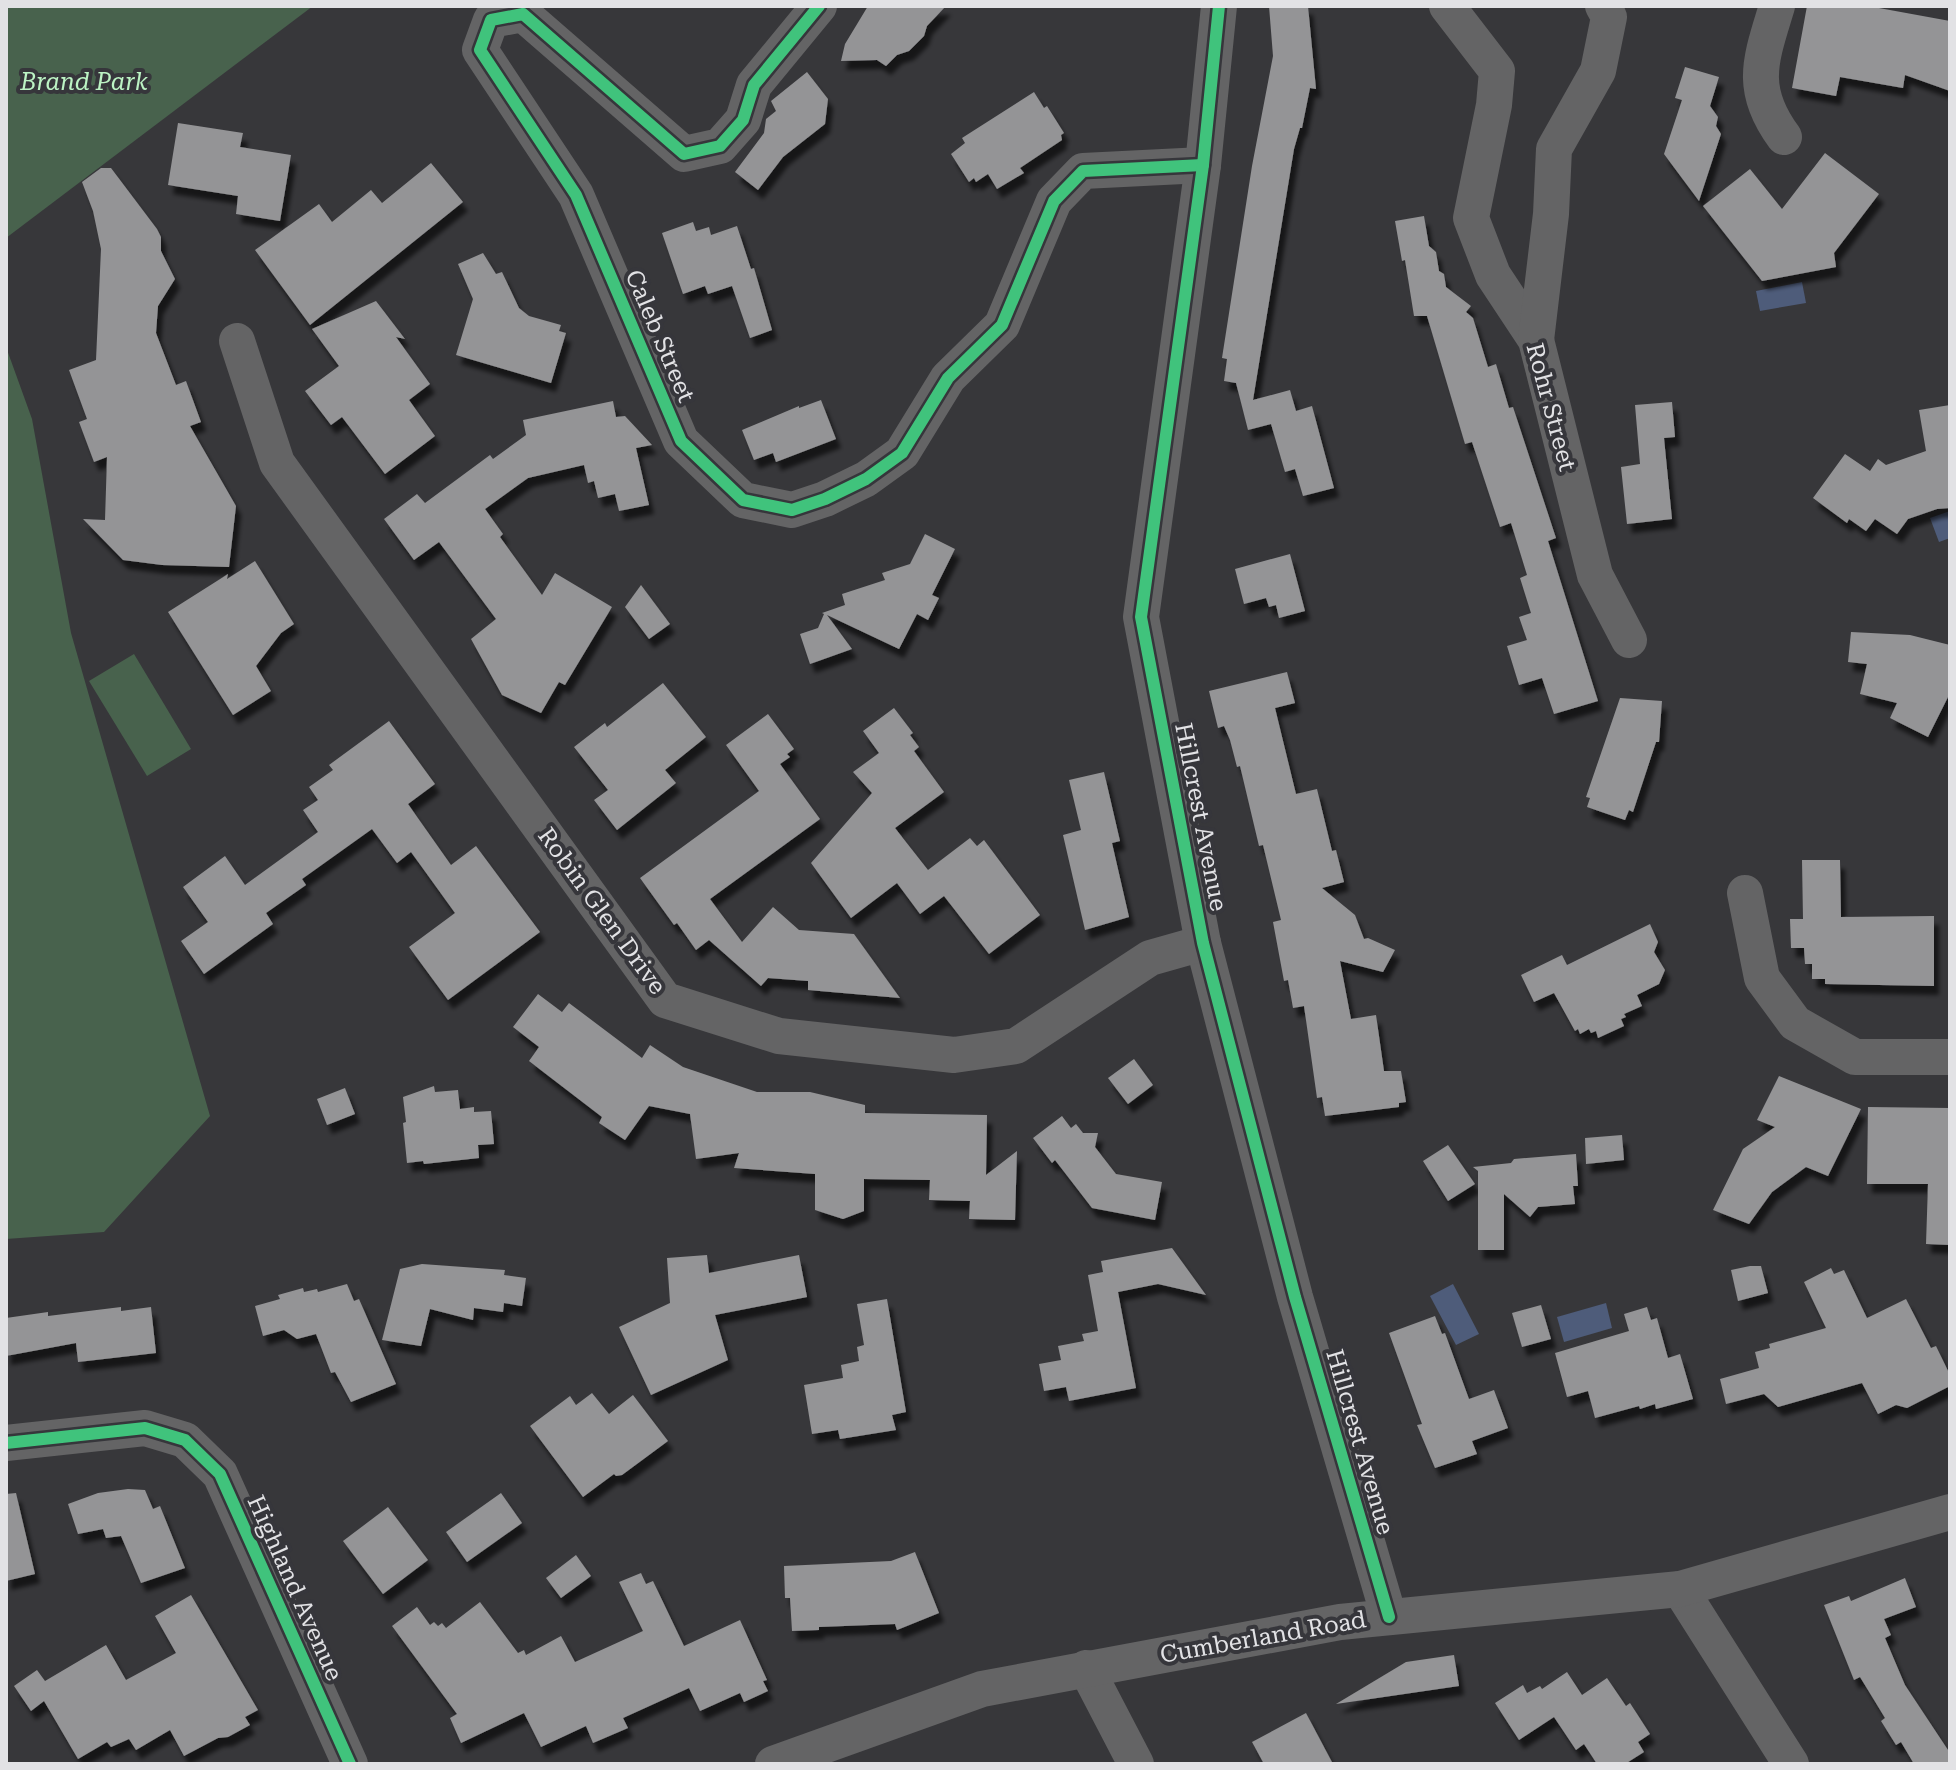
<svg xmlns="http://www.w3.org/2000/svg" width="1956" height="1770" font-family="'Roboto Serif',serif">
<style>
.green{fill:#48624d}
.water{fill:#4e5c7a}
.building{fill:#949496;filter:url(#shadow)}
.lines{fill:none;stroke-linecap:round;stroke-linejoin:round}
.minor{stroke:#646465;stroke-width:36}
.cycleway-casing{stroke:#36363b;stroke-width:17}
.cycleway{stroke:#40c37c;stroke-width:12}
.labels{text-anchor:middle;stroke-width:8;stroke-linejoin:round;paint-order:stroke}
.park-label{font-size:24px;font-style:italic;fill:#bcf3c4;stroke:#36363b}
.street-label{font-size:24px;fill:#e2e2e5;stroke:#36363b}
</style>
<defs>
<filter id="shadow"><feDropShadow dx="5" dy="9" stdDeviation="2" flood-color="#0009"/></filter>
</defs>
<rect width="100%" height="100%" fill="#37373a"/>
<g class="green">
<polygon points="6,6 313,6 6,238"/>
<polygon points="6,347 32,419 71,633 210,1116 104,1232 6,1239"/>
<polygon points="134,654 191,749 147,776 89,681"/>
</g>
<g class="water">
<polygon points="1802,282 1806,303 1760,311 1756,291"/>
<polygon points="1950,511 1950,538 1939,542 1930,518"/>
<polygon points="1453,1284 1479,1334 1456,1345 1430,1296"/>
<polygon points="1606,1303 1612,1328 1564,1342 1557,1317"/>
</g>
<g class="building">
<polygon points="868,6 946,6 927,26 924,36 909,51 897,55 886,66 877,60 841,61 845,44"/>
<polygon points="1269,6 1308,6 1316,89 1310,88 1302,128 1300,128 1294,149 1253,400 1290,390 1296,411 1312,406 1334,488 1303,496 1295,469 1285,472 1271,424 1248,430 1236,383 1224,381 1227,359 1222,358 1252,166 1273,56"/>
<polygon points="1807,6 1868,6 1950,21 1950,91 1905,75 1903,88 1840,77 1836,96 1792,88"/>
<polygon points="1685,67 1719,77 1710,106 1718,117 1716,126 1721,134 1699,201 1664,154 1682,100 1675,98"/>
<polygon points="807,72 828,99 825,124 783,157 758,190 735,172 764,133 766,119 776,111 771,101"/>
<polygon points="1034,92 1044,108 1047,106 1064,133 1061,135 1062,140 1020,168 1024,173 997,189 988,174 976,182 974,178 969,182 951,154 965,143 962,138"/>
<polygon points="178,123 243,133 240,147 291,155 280,221 236,214 238,196 168,185"/>
<polygon points="1825,153 1879,194 1834,253 1836,267 1762,281 1703,206 1750,169 1782,209"/>
<polygon points="431,163 463,202 310,325 255,250 319,204 332,222 371,190 382,203"/>
<polygon points="101,168 111,168 157,229 161,237 161,251 175,279 158,306 156,333 176,385 186,381 201,422 190,426 236,506 229,567 162,565 123,560 83,519 105,520 107,457 94,462 79,422 87,419 69,370 96,360 101,249 93,211 82,182"/>
<polygon points="1424,216 1429,246 1436,252 1439,271 1444,274 1446,287 1471,306 1466,312 1473,318 1488,367 1496,364 1509,408 1513,407 1556,538 1548,541 1598,701 1554,714 1542,678 1519,685 1507,646 1527,640 1519,617 1531,613 1520,578 1527,575 1511,523 1500,527 1472,442 1465,444 1427,316 1414,316 1405,260 1402,261 1395,221"/>
<polygon points="693,222 696,231 709,227 711,235 737,226 751,269 754,268 772,330 750,338 732,286 708,294 705,286 683,294 662,233"/>
<polygon points="483,253 496,274 502,272 519,308 529,316 561,325 559,331 566,333 551,383 456,355 473,299 458,264"/>
<polygon points="376,301 405,339 396,337 430,384 409,400 435,436 385,474 342,417 331,425 305,391 339,366 312,329"/>
<polygon points="821,400 836,439 776,462 773,453 754,460 742,430 799,406 799,408"/>
<polygon points="613,401 616,417 625,416 652,445 636,448 649,505 619,511 615,494 598,498 594,481 588,483 584,465 528,478 485,509 503,534 500,537 542,595 555,573 612,607 565,685 559,682 541,713 502,695 471,639 496,619 439,542 414,560 384,519 417,494 425,503 490,455 493,459 526,435 523,420"/>
<polygon points="1672,402 1675,437 1664,438 1672,519 1627,524 1621,467 1640,464 1635,405"/>
<polygon points="1950,405 1950,508 1937,509 1908,519 1897,534 1875,519 1866,531 1849,519 1847,523 1813,498 1845,454 1870,471 1878,459 1886,465 1926,451 1919,410"/>
<polygon points="925,534 955,549 932,595 939,598 928,620 917,614 899,649 827,615 852,649 810,664 800,634 818,628 824,614 822,613 845,605 842,594 885,580 882,573 910,564"/>
<polygon points="1290,554 1305,611 1279,618 1276,605 1269,607 1266,598 1244,604 1235,569"/>
<polygon points="255,561 294,624 281,633 256,666 271,691 233,715 168,612 228,574 227,579"/>
<polygon points="641,585 670,624 649,639 625,607"/>
<polygon points="1851,632 1910,635 1950,645 1950,693 1928,737 1890,718 1897,703 1860,694 1867,664 1848,662"/>
<polygon points="1287,672 1295,703 1275,708 1296,794 1317,789 1332,851 1336,850 1344,882 1322,888 1355,915 1364,939 1368,938 1395,950 1383,972 1340,961 1351,1019 1376,1015 1384,1071 1401,1071 1406,1102 1399,1103 1399,1107 1325,1116 1322,1097 1317,1098 1304,1006 1293,1008 1288,980 1284,981 1273,922 1281,920 1263,845 1259,846 1240,766 1237,767 1230,740 1224,726 1218,728 1209,691"/>
<polygon points="663,683 706,737 665,770 676,783 617,830 594,800 608,790 574,747 605,723 607,727"/>
<polygon points="1620,698 1662,701 1659,742 1656,742 1633,812 1629,810 1625,820 1587,807 1590,798 1586,797"/>
<polygon points="894,708 913,733 910,735 919,747 914,751 944,792 895,828 928,870 970,838 977,846 984,840 1040,915 989,954 944,896 920,914 897,883 851,918 811,863 872,793 853,772 879,753 863,731"/>
<polygon points="768,714 794,749 787,754 790,757 780,764 820,819 710,899 742,942 773,907 799,930 854,934 900,998 808,990 808,981 768,978 761,986 709,940 696,950 677,923 674,925 640,878 759,791 726,745"/>
<polygon points="389,721 435,784 408,804 451,865 476,846 540,932 448,1000 409,947 455,913 411,852 397,863 372,829 302,879 306,885 266,913 273,924 204,974 181,941 208,922 183,887 225,856 245,885 318,832 303,810 318,800 309,787 333,770 329,765"/>
<polygon points="1104,772 1120,841 1112,843 1129,917 1085,930 1063,835 1081,830 1069,780"/>
<polygon points="1802,860 1840,860 1841,917 1934,916 1934,986 1825,984 1825,979 1812,979 1812,964 1805,964 1804,948 1791,948 1790,919 1803,919"/>
<polygon points="1650,924 1658,942 1654,952 1665,970 1659,984 1637,995 1642,1006 1624,1014 1626,1017 1621,1019 1624,1026 1598,1038 1596,1031 1591,1033 1589,1029 1580,1034 1578,1029 1575,1031 1554,993 1534,1002 1521,975 1562,955 1567,965"/>
<polygon points="538,994 562,1012 569,1003 642,1058 650,1045 683,1067 757,1092 810,1092 865,1105 865,1113 987,1115 986,1175 1017,1151 1015,1220 969,1219 970,1201 929,1200 930,1180 864,1179 864,1211 843,1219 815,1210 815,1174 734,1168 739,1153 696,1159 690,1114 649,1106 625,1140 599,1123 602,1117 529,1061 539,1047 513,1027"/>
<polygon points="1134,1059 1153,1085 1128,1104 1108,1078"/>
<polygon points="1779,1076 1861,1109 1828,1176 1806,1167 1772,1192 1749,1224 1713,1210 1743,1149 1775,1127 1757,1120"/>
<polygon points="434,1086 435,1092 458,1090 460,1109 474,1107 474,1112 491,1111 494,1144 478,1145 479,1158 424,1164 423,1161 407,1163 403,1123 406,1122 403,1097"/>
<polygon points="345,1088 355,1114 327,1125 317,1099"/>
<polygon points="1868,1107 1950,1108 1950,1245 1926,1244 1928,1184 1867,1184"/>
<polygon points="1062,1116 1071,1128 1076,1124 1083,1133 1098,1133 1095,1147 1116,1174 1162,1182 1155,1220 1092,1208 1055,1160 1052,1163 1033,1138"/>
<polygon points="1622,1135 1624,1160 1586,1164 1585,1138"/>
<polygon points="1448,1145 1475,1184 1448,1201 1423,1161"/>
<polygon points="1576,1154 1578,1186 1573,1186 1575,1204 1538,1207 1530,1217 1504,1194 1504,1250 1478,1250 1478,1171 1473,1167 1511,1163 1514,1159"/>
<polygon points="1172,1248 1206,1295 1158,1284 1118,1292 1136,1388 1069,1401 1066,1387 1044,1391 1039,1364 1061,1360 1058,1346 1084,1341 1082,1334 1098,1331 1088,1275 1103,1272 1101,1261"/>
<polygon points="707,1255 709,1273 799,1255 807,1297 715,1315 728,1360 651,1395 619,1327 670,1303 667,1258"/>
<polygon points="422,1264 505,1270 504,1275 526,1278 522,1306 504,1303 503,1312 474,1308 473,1320 430,1309 421,1346 382,1340 400,1269"/>
<polygon points="1750,1266 1761,1266 1768,1293 1738,1301 1731,1270"/>
<polygon points="1831,1268 1834,1274 1844,1270 1867,1318 1906,1299 1931,1348 1936,1346 1950,1375 1950,1386 1907,1408 1896,1405 1878,1414 1862,1383 1778,1407 1764,1394 1726,1404 1720,1379 1759,1368 1755,1352 1770,1348 1769,1344 1826,1328 1804,1282"/>
<polygon points="347,1284 354,1301 359,1299 396,1384 351,1402 335,1372 331,1373 316,1334 297,1339 284,1330 263,1336 255,1306 280,1299 278,1295 303,1288 304,1292 317,1289 318,1292"/>
<polygon points="887,1299 906,1412 892,1415 896,1430 840,1439 838,1430 812,1434 804,1385 843,1378 841,1365 859,1361 857,1347 864,1345 857,1304"/>
<polygon points="1541,1305 1551,1339 1522,1347 1512,1313"/>
<polygon points="121,1307 121,1311 151,1307 156,1353 78,1362 76,1343 6,1356 6,1318 48,1312 48,1316"/>
<polygon points="1647,1307 1651,1320 1657,1318 1668,1358 1680,1354 1693,1399 1656,1409 1655,1404 1640,1409 1639,1406 1595,1418 1588,1391 1567,1397 1555,1353 1629,1331 1624,1314"/>
<polygon points="1435,1316 1442,1334 1445,1333 1469,1399 1494,1390 1508,1428 1472,1441 1477,1454 1435,1468 1417,1425 1422,1424 1389,1333"/>
<polygon points="592,1393 609,1414 633,1395 668,1441 622,1475 616,1476 614,1474 583,1497 530,1426 570,1396 576,1405"/>
<polygon points="128,1489 145,1490 153,1509 160,1506 185,1568 141,1583 121,1536 106,1538 103,1529 78,1534 68,1504 98,1493"/>
<polygon points="16,1493 35,1574 6,1581 6,1494"/>
<polygon points="501,1493 522,1523 467,1562 446,1532"/>
<polygon points="388,1507 428,1560 383,1594 343,1541"/>
<polygon points="915,1552 939,1613 897,1630 895,1624 819,1627 819,1630 792,1631 790,1598 785,1598 784,1566 891,1561"/>
<polygon points="576,1555 591,1576 561,1598 546,1578"/>
<polygon points="641,1573 646,1584 653,1581 684,1646 740,1620 767,1680 763,1681 768,1691 744,1702 740,1693 700,1711 689,1688 623,1718 628,1728 593,1743 586,1726 541,1747 524,1713 461,1743 450,1718 457,1714 392,1626 417,1607 430,1625 434,1622 438,1626 442,1623 446,1628 480,1602 518,1653 524,1650 526,1655 561,1636 575,1662 643,1631 619,1582"/>
<polygon points="1905,1578 1916,1607 1884,1619 1891,1635 1885,1638 1905,1685 1950,1753 1950,1764 1914,1764 1901,1742 1896,1745 1881,1721 1885,1718 1860,1677 1854,1680 1824,1605 1849,1596 1851,1601"/>
<polygon points="191,1595 258,1710 245,1717 250,1725 228,1737 218,1738 184,1756 170,1730 136,1750 129,1739 111,1747 107,1742 78,1759 44,1701 31,1711 14,1686 37,1670 45,1681 106,1645 126,1680 176,1653 155,1616"/>
<polygon points="1454,1655 1459,1686 1336,1704 1406,1662"/>
<polygon points="1567,1672 1582,1695 1607,1678 1626,1706 1630,1703 1650,1734 1638,1742 1644,1752 1625,1764 1597,1764 1584,1744 1576,1750 1554,1717 1519,1740 1495,1703 1523,1685 1527,1693 1540,1686 1542,1689"/>
<polygon points="1306,1713 1333,1764 1264,1764 1252,1742"/>
</g>
<g class="lines">
<g class="minor">
<polyline points="819,6 754,85 743,120 720,146 684,154 523,14 491,20 480,50 576,195 681,441 743,500 792,510 825,499 866,479 902,453 948,378 1002,325 1054,201 1083,171 1203,165"/>
<polyline points="1219,6 1203,165 1141,617 1203,943 1295,1297 1389,1617"/>
<polyline points="1447,6 1497,71 1494,105 1471,218 1493,275 1536,340 1595,575 1629,640"/>
<path d="M1777 6C1761 59 1748 88 1784 137"/>
<polyline points="1536,340 1551,214 1554,149 1598,71 1609,17 1603,6"/>
<polyline points="237,341 277,463 665,1000 779,1036 954,1055 1016,1046 1150,958 1203,943"/>
<polyline points="1745,893 1762,978 1795,1023 1855,1057 1950,1057"/>
<polyline points="6,1443 145,1428 185,1440 220,1474 350,1764"/>
<polyline points="1680,1589 1791,1764"/>
<polyline points="1086,1668 1136,1764"/>
<polyline points="773,1764 982,1689 1340,1622 1680,1589 1950,1512"/>
</g>
<defs>
<g id="cycleway">
<polyline points="819,6 754,85 743,120 720,146 684,154 523,14 491,20 480,50 576,195 681,441 743,500 792,510 825,499 866,479 902,453 948,378 1002,325 1054,201 1083,171 1203,165"/>
<polyline points="1219,6 1203,165 1141,617 1203,943 1295,1297 1389,1617"/>
<polyline points="6,1443 145,1428 185,1440 220,1474 350,1764"/>
</g>
</defs>
<use href="#cycleway" class="cycleway-casing"/>
<use href="#cycleway" class="cycleway"/>
</g>
<g class="labels">
<g class="park-label">
<text x="84" y="90">Brand Park</text>
</g>
<g class="street-label">
<text transform="translate(660 336) rotate(67)" y="8">Caleb Street</text>
<text transform="translate(1551 407) rotate(75)" y="8">Rohr Street</text>
<text transform="translate(1201 817) rotate(79)" y="8">Hillcrest Avenue</text>
<text transform="translate(602 911) rotate(54)" y="8">Robin Glen Drive</text>
<text transform="translate(1360 1442) rotate(74)" y="8">Hillcrest Avenue</text>
<text transform="translate(295 1588) rotate(66)" y="8">Highland Avenue</text>
<text transform="translate(1263 1637) rotate(-10)" y="8">Cumberland Road</text>
</g>
</g>
<rect width="1956" height="1770" fill="none" stroke="#e2e2e5" stroke-width="16"/>
</svg>
